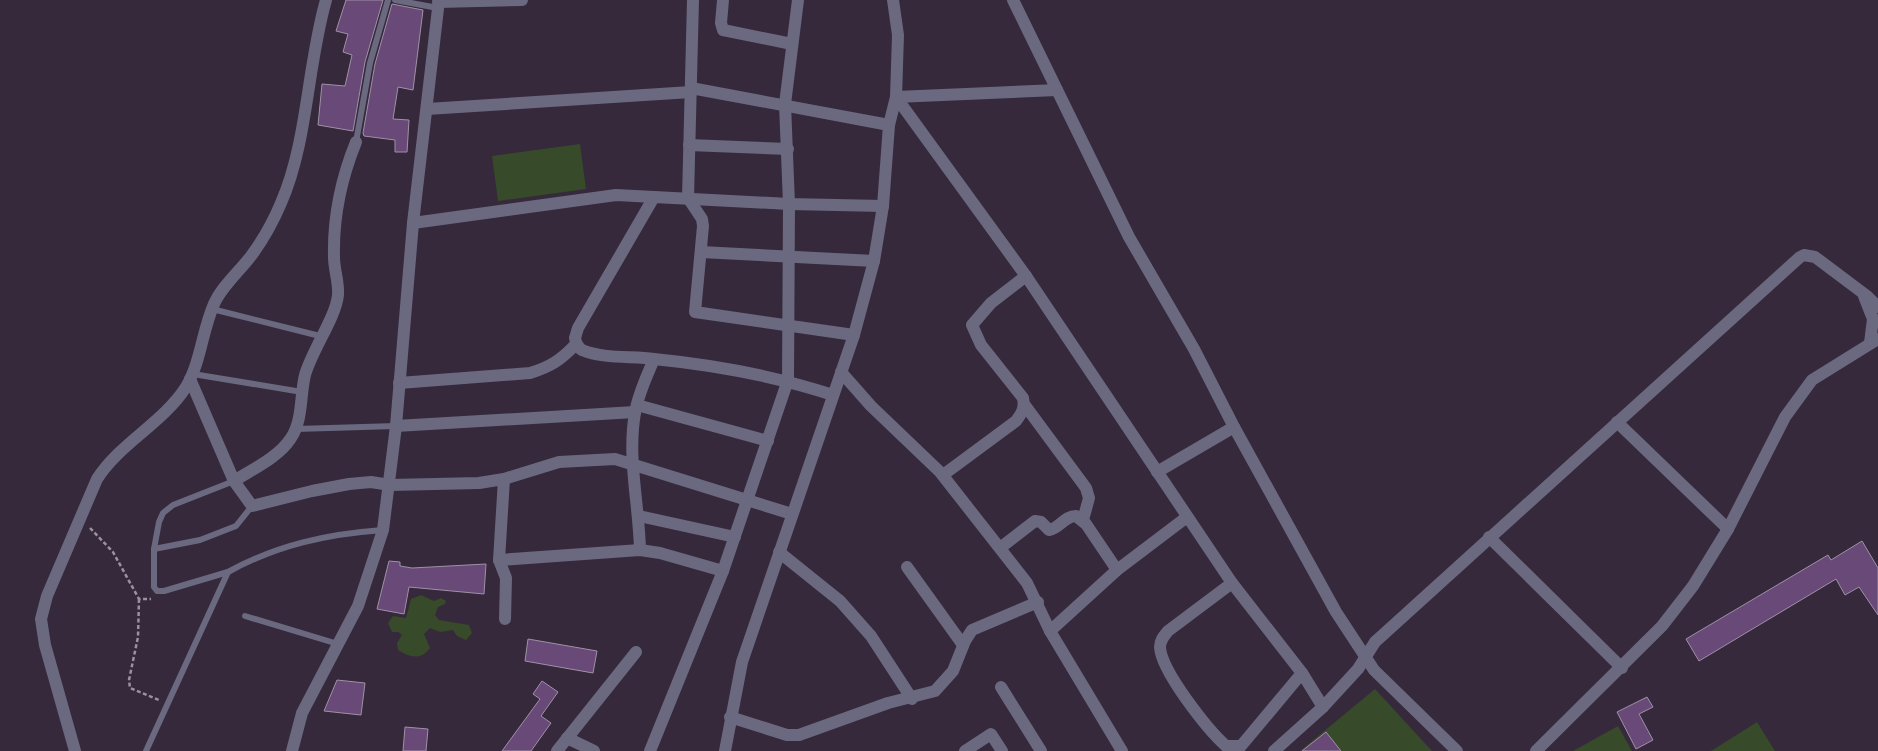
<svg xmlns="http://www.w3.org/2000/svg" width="1878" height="751" font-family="'Titillium Web',sans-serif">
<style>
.green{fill:#374a29}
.building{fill:#684977;stroke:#9f91a7}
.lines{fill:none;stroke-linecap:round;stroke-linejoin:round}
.path{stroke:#9b91a0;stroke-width:2.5;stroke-dasharray:4 2.5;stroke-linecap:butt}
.service{stroke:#6a6980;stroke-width:6}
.minor{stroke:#6a6980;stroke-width:12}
.tertiary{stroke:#6a6980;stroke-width:12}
</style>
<rect width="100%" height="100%" fill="#35293b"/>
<g class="green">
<polygon points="580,144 586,189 498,201 492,156"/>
<path d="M421 595 434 601 441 598 446 601 445 604 438 607 435 615 439 620 469 625 472 633 466 640 457 636 453 630 440 632 430 628 424 634 430 648C421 661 409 657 398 650L397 643 402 635 398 632H392L388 623 393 616 406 618 411 599Z"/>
<polygon points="1375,689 1432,751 1300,751"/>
<polygon points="1757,722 1775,751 1711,751"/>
<polygon points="1618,726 1632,751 1573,751"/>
</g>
<g class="building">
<polygon points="346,0 383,0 365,62 353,131 318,125 322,84 345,86 352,55 343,52 348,34 336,31"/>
<polygon points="392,4 423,10 413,90 398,87 393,119 409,120 407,152 395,152 395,140 364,136 363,133 375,64"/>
<polygon points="1862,541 1878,568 1878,615 1859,587 1845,595 1836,579 1699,661 1686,639 1828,555 1831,560"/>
<polygon points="389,561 400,562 400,566 412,568 486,564 484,594 409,587 404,614 377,609"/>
<polygon points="528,639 597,651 593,673 525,661"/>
<polygon points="337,680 365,683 361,715 324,711"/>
<polygon points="542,681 558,692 541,716 551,723 531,751 502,751 540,699 533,694"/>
<polygon points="1647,697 1653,707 1639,714 1653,740 1636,749 1617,712"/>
<polygon points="405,727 428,729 426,751 403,751"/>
<polygon points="1326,732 1341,751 1302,751"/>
</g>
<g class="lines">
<g class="path">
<polyline points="90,528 113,552 139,599 151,599"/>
<polyline points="139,599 138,637 129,680 130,688 159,700"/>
</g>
<g class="service">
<polyline points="395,0 438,8"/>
<polyline points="356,142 370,63 388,0"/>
<polyline points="212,309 320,336"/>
<polyline points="193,374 302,392"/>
<polyline points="296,429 396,426"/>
<polyline points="154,549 200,540 236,526 252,506"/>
<polyline points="228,572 164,591 157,591 154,587 154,549 159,522 163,513 173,505 234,481"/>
<polyline points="245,616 338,644"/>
<path d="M146 751 228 572C277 545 327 534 383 530"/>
</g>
<g class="minor">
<polyline points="693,0 688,198 702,219 703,226 695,312 854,335"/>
<polyline points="723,0 721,23 723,30 792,44"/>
<polyline points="1013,0 1129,237 1194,349 1234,427 1336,612 1374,670 1457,751"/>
<polyline points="438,2 522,0"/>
<polyline points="691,88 889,125"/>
<polyline points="896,97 1026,276 1232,583 1302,673 1323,707"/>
<polyline points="896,97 1057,90"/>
<polyline points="427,109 691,92"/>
<polyline points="689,145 788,149"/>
<path d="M654 197 578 328 575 338C576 343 577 347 582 350 603 359 632 356 654 359 715 365 775 376 833 395"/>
<polyline points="413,223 616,195 789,204 883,206"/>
<polyline points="701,252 874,261"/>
<polyline points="1864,296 1873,319 1870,343"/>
<polyline points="841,372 871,406 940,472 1027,583 1050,631 1122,751"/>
<polyline points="190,379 234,481 252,506 312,491 349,484 371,482 390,485 479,483 504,479 559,462 615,459 792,514"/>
<path d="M399 383 530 373C550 367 561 360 576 344"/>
<polyline points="1024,404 1086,488 1089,498 1083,520"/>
<polyline points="637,405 768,441"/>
<polyline points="1617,422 1728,529"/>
<polyline points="396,426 635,412"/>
<polyline points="1157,472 1234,427"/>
<path d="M943 475 1016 421C1022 413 1025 408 1023 398L981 345 972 325 991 303 1026 276"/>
<polyline points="504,479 499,560 506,578 505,619"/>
<path d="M234 481C253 469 279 457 291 438 303 420 300 395 305 375 312 350 336 317 338 295 339 282 334 270 334 257 333 217 341 179 356 142"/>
<polyline points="639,516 735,537"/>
<polyline points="1489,537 1622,668"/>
<path d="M1000 548 1035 521 1041 522 1049 530C1060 528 1064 516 1076 516L1086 524 1117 570"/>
<path d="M640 550C639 504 627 458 635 413 638 394 647 376 654 359"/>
<polyline points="779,552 840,601 871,636 912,699"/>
<polyline points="499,560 640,550 660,553 723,571"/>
<polyline points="907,567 963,645"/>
<path d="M1232 583 1168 631C1164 636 1160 640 1160 647 1161 671 1208 730 1226 746H1241L1302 673"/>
<polyline points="1050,631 1117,570 1187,517"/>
<polyline points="1001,687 1041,751"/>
<polyline points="730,717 787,735 799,735 888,703 935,691 953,671 965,641 972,630 1038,602"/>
<polyline points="567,738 594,751"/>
<path d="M75 751 45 645 41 619 47 596 97 479C120 443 163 423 186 387 201 362 202 331 214 304 222 286 239 272 251 256 263 240 273 222 281 203 308 141 307 66 326 0"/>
<polyline points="292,751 302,713 358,606 383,530 396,426 413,223 439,0"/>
<polyline points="557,751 636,652"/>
<polyline points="650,751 723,571 788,380 789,204 785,104 798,0"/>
<polyline points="965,751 991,734 1002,751"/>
<polyline points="1274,751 1323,707 1358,669 1375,642 1800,257 1804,255 1815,257 1867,296 1878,307"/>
<polyline points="1536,751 1662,626 1693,586 1728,529 1785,417 1812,380 1878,339"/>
</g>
<polyline class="tertiary" points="725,751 742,662 854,335 874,261 883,206 889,125 896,97 898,35 893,0"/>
</g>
</svg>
